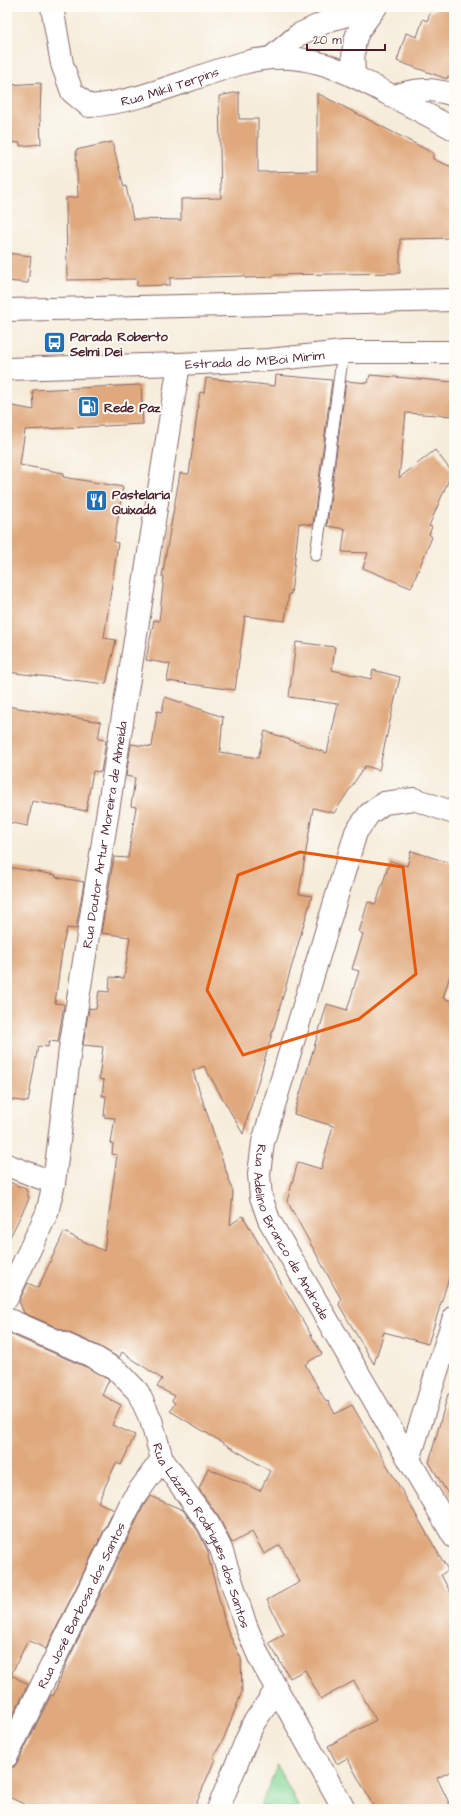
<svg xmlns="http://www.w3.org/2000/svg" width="461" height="1816" font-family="'Architects Daughter',sans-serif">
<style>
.green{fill:#86d899;stroke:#687c62}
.building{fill:#e0a97d}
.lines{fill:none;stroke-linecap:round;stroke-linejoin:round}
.service-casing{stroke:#866768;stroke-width:13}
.minor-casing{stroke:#866768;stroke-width:24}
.primary-casing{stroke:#866768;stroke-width:24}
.service{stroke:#fff;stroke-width:11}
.minor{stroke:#fff;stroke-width:22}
.primary{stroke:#fff;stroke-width:22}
.marked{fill:none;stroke:#e8590c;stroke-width:3;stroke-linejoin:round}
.labels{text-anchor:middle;stroke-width:4;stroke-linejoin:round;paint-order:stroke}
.street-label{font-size:13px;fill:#4a1f2b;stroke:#fdfcf7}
.poi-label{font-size:13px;font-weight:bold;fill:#4a1f2b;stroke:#fdfcf7;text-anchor:start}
</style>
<rect width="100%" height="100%" fill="#fdfcf7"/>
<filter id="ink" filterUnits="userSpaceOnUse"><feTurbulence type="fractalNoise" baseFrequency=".025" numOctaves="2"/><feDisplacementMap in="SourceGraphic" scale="8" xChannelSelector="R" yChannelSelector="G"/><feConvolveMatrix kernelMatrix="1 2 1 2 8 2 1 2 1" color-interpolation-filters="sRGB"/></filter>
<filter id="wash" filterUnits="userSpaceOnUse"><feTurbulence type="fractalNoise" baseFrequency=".012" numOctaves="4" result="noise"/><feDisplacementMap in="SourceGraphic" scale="16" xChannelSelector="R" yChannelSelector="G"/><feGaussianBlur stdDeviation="0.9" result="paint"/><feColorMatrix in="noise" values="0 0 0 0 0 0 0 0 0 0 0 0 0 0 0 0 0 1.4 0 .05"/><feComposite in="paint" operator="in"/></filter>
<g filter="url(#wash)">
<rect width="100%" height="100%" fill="#f6ecda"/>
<polygon class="green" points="277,1766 300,1809 259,1809"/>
<g id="blocks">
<g class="building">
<polygon points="443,7 454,7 454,78 448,76 447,79 397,61 406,33 417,37 423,19 427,21 431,11"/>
<polygon points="41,83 40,116 41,144 20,146 20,143 7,142 7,85"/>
<polygon points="239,92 239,119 258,119 258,172 317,171 317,93 433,153 433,159 454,168 454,238 400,239 400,273 273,275 273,277 245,278 245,276 170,278 170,285 137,286 137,279 67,280 66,198 78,197 76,150 112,142 124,187 126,186 133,219 181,220 181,199 221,198 219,96"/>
<polygon points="7,253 31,256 28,283 7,281"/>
<polygon points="276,375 332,380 313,525 299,523 291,594 289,594 285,621 245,616 235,690 167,681 170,664 146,660 154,620 159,621 164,577 162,577 180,473 189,474 200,392 204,393 206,378 275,386"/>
<polygon points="370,375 454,382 454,416 406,413 399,478 435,450 452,472 429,526 432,527 429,534 432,537 411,588 363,568 368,553 342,552 345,529 327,526 346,381 368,383"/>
<polygon points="141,385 143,424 25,430 20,465 64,473 63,477 123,487 114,542 118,543 104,638 116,640 106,684 7,672 7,489 10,470 7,470 7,405 34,410 33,390"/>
<polygon points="296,642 335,647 332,670 371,679 373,670 400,677 379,770 365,766 334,813 313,808 299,894 312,896 243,1134 204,1066 193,1071 233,1192 230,1225 243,1216 322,1354 305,1364 326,1402 328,1401 335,1414 352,1405 448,1570 441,1575 454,1599 454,1770 437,1778 452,1809 375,1809 347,1758 337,1764 328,1746 376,1720 354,1681 321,1699 305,1670 290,1678 269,1643 284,1634 267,1600 300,1582 280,1545 264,1554 252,1532 232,1543 219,1518 199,1489 208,1468 260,1491 270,1471 170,1411 175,1403 172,1401 175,1396 157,1387 162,1379 122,1352 119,1358 99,1346 24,1313 19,1301 28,1283 38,1288 64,1232 104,1251 117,1155 112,1154 113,1144 111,1143 115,1118 104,1117 106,1096 102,1096 104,1080 99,1079 103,1047 83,1045 89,1008 96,1009 99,991 109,992 110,977 124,978 130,937 101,933 114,857 128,858 136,807 131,806 135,778 126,776 131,744 152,747 157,711 162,712 165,697 223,717 220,752 258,758 265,731 327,753 338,704 289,697"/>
<polygon points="7,706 101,722 98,739 106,740 101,772 93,771 86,811 32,801 28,826 7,822"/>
<polygon points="411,851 454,864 454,962 443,998 454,1002 454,1262 428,1344 384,1332 374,1364 339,1305 341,1299 287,1201 298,1162 321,1169 333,1126 294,1114 327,1004 347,1010 359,971 352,969 363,934 359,932 368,902 376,904 390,861 407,866"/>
<polygon points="7,867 56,875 55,877 84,882 76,929 67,928 63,944 55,1003 64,1004 58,1042 49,1041 48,1047 38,1046 28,1102 7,1099"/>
<polygon points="7,1181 26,1189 29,1199 7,1243"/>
<polygon points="10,1334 88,1368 109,1380 102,1395 121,1405 112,1425 135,1435 121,1465 116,1463 98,1502 114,1510 46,1649 28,1640 11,1675 28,1684 7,1728 7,1335"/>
<polygon points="448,1394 454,1395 454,1504 429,1462"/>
<polygon points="150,1496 183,1510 198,1531 209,1554 208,1556 227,1630 241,1658 242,1692 224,1738 213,1758 215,1759 194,1809 34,1809 7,1796 7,1768 14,1767 18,1762 51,1695 53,1696 68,1660 144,1505"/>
</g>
</g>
</g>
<g filter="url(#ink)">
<use href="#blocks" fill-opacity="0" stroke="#866768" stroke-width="1"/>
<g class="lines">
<defs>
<polyline id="service" points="316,555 343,352"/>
<g id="minor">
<path id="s1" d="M52 7 62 64 72 92 89 106C146 101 190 77 243 63 300 47 342 69 390 95 411 106 433 118 454 129"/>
<polyline points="271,58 298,35 330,20 375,7"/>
<path d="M354 76C352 39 353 36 376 7"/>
<path d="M393 97C415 88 432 88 454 95"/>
<path id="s2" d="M454 813 414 799 384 803 369 814 356 832 263 1142 259 1174 261 1197 269 1220 454 1537"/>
<polyline points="7,1165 54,1183"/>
<path id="s3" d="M7 1298 47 1213 54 1183 70 1049 179 364"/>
<path id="s4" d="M7 1319 94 1357 119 1372 138 1392 151 1420 162 1459 209 1525 221 1549 246 1626 260 1659 344 1809"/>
<polyline points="409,1460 454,1317"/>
<path id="s5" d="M7 1756 133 1499 162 1459"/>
<polyline points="218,1809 253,1724 276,1690"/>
</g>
<g id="primary">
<polyline points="7,310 454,300"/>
<path id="s6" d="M7 369 179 364 269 360 343 352H454"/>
</g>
</defs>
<use href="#service" class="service-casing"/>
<use href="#minor" class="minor-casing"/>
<use href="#primary" class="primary-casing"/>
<use href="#service" class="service"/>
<use href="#minor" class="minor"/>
<use href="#primary" class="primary"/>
</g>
</g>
<path class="marked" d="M300 852 403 867 416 974 359 1019 243 1055 207 990 238 875Z"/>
<defs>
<symbol id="bus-square" viewBox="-11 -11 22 22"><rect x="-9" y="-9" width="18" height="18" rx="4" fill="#1f6fb2" stroke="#fdfcf7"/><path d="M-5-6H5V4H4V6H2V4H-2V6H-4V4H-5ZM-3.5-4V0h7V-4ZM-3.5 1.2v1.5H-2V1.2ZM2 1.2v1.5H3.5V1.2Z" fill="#fff"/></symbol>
<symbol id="fuel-square" viewBox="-11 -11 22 22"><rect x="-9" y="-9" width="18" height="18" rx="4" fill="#1f6fb2" stroke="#fdfcf7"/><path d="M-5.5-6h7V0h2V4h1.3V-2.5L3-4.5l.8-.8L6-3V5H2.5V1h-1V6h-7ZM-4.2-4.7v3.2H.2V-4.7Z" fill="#fff"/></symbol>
<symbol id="restaurant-square" viewBox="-11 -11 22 22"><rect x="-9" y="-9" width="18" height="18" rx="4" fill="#1f6fb2" stroke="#fdfcf7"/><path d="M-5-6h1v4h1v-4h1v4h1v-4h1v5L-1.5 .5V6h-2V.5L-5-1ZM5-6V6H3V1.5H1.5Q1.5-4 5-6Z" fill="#fff"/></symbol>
</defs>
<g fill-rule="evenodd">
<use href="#bus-square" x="42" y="330" width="25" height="25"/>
<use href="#fuel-square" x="76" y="394" width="25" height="25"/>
<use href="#restaurant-square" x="84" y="488" width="25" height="25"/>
</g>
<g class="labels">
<g class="street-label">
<text dy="5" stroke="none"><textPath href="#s1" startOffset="193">Rua Mikil Terpins</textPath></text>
<text dy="5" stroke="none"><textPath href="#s6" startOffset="248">Estrada do M'Boi Mirim</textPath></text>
<text dy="5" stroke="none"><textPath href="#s3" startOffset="477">Rua Doutor Artur Moreira de Almeida</textPath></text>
<text dy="5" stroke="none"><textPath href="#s2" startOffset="535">Rua Adelino Branco de Andrade</textPath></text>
<text dy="5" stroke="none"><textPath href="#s4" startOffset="310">Rua Lázaro Rodrigues dos Santos</textPath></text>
<text dy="5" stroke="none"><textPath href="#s5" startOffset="168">Rua José Barbosa dos Santos</textPath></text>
</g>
<g class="poi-label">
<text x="70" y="341">Parada Roberto<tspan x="70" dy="15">Selmi Dei</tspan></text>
<text x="104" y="412">Rede Paz</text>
<text x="112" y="499">Pastelaria<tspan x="112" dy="15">Quixadá</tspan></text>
</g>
</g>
<rect width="461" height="1816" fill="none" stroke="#fdfcf7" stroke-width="24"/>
<path d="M307 44v6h78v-6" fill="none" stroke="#4a1f2b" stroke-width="2"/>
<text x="313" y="44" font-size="12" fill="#4a1f2b" stroke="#fdfcf7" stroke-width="3" paint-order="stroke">20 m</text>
</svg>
